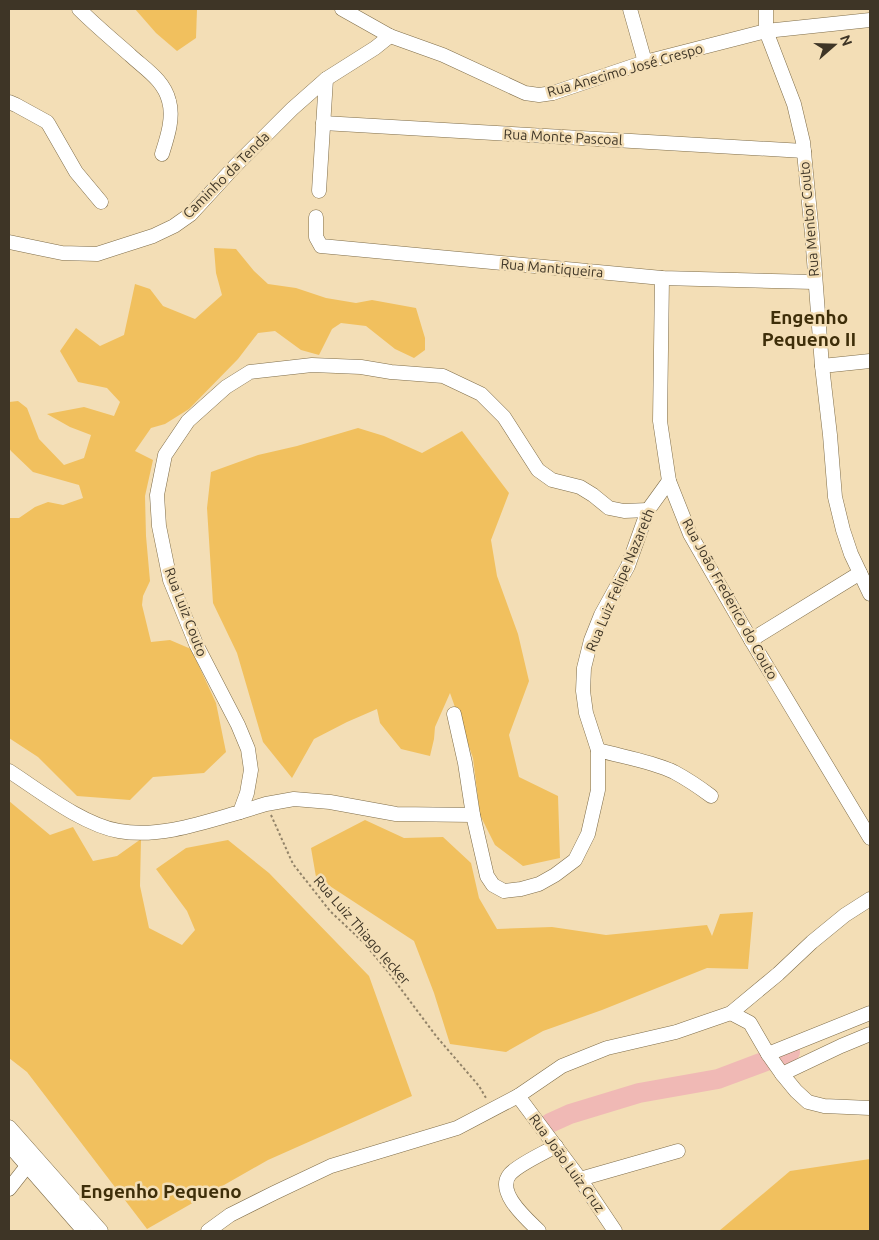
<svg xmlns="http://www.w3.org/2000/svg" width="879" height="1240" font-family="Ubuntu,sans-serif">
<style>
.green{fill:#f1c05e}
.lines{fill:none;stroke-linecap:round;stroke-linejoin:round}
.river{stroke:#f0b9b5;stroke-width:20}
.minor-casing{stroke:#7f6d49;stroke-width:15}
.path{stroke:#928369;stroke-width:2;stroke-dasharray:2.5 2.5;stroke-linecap:butt}
.minor{stroke:#fff;stroke-width:14}
.labels{text-anchor:middle;stroke-width:5;stroke-linejoin:round;paint-order:stroke}
.street-label{font-size:14px;fill:#3e3526;stroke:#f3deb6}
.district-label{font-size:19px;font-weight:bold;fill:#3e2e09;stroke:#f3deb6}
</style>
<rect width="100%" height="100%" fill="#f3deb6"/>
<g class="green">
<polygon points="135,9 197,9 196,38 177,51 156,33"/>
<polygon points="214,248 236,249 254,271 268,284 296,288 326,298 356,303 372,300 416,308 425,338 425,350 414,358 395,349 366,326 341,323 332,329 319,355 301,350 275,331 258,333 238,359 189,409 165,424 151,428 135,451 153,460 145,496 146,536 150,581 143,596 142,605 151,642 170,640 191,649 216,703 226,752 204,773 153,777 130,800 77,796 38,757 9,738 9,518 19,518 35,507 48,502 63,505 83,498 79,485 33,472 11,451 9,448 9,402 18,401 27,408 39,439 64,465 84,458 91,435 70,427 47,414 84,407 114,416 120,402 107,388 78,382 60,351 76,328 100,346 124,335 135,284 150,289 163,306 195,319 222,295 216,273"/>
<polygon points="358,428 384,436 422,453 462,431 509,493 491,540 497,576 518,634 529,681 509,735 519,777 558,796 560,858 523,866 495,845 480,815 473,758 450,693 435,727 434,739 430,756 401,749 380,723 377,709 347,722 314,739 292,778 263,742 237,653 213,603 207,508 211,472 258,455 297,446"/>
<polygon points="9,801 50,835 73,827 93,861 117,856 141,839 140,886 149,928 182,945 195,930 187,911 156,869 186,848 228,840 269,873 369,976 412,1096 268,1160 147,1229 27,1072 9,1058"/>
<polygon points="365,820 404,838 443,837 471,863 479,898 497,929 552,927 606,935 707,925 712,936 720,914 753,912 748,969 707,968 602,1010 543,1031 506,1052 450,1044 434,993 414,941 316,877 311,848"/>
<polygon points="870,1159 870,1231 719,1231 790,1171"/>
</g>
<g class="lines">
<polyline class="river" points="550,1123 570,1114 639,1093 718,1079 790,1052"/>
<defs>
<g id="minor">
<path d="M79 9C95 25 113 40 130 55 145 69 164 80 169 101 174 118 167 138 162 154"/>
<polyline points="342,9 390,36 443,55 525,93 539,95 553,93 645,62 766,31 870,20"/>
<polyline points="630,9 645,62"/>
<polyline points="766,9 766,31 794,104 803,142 812,234 822,366 830,435 835,497 843,530 851,554 870,594"/>
<polyline points="9,102 16,105 47,122 49,125 76,172 101,202"/>
<polyline points="323,123 804,151"/>
<polyline points="319,191 326,79"/>
<polyline points="316,217 316,237 321,246 662,278 814,282"/>
<polyline points="9,242 62,253 97,254 153,236 174,226 191,214 235,166 292,109 326,79 375,48 390,36"/>
<polyline points="662,278 660,421 669,481 690,534 751,640 870,838"/>
<polyline points="822,366 870,361"/>
<polyline points="751,640 860,573"/>
<polyline points="454,714 465,763 473,815 487,876 493,885 504,891 521,889 539,884 555,875 575,860 588,834 598,790 598,750 586,713 583,691 584,668 591,640 601,615 628,566 648,510 669,481"/>
<path d="M598 750C623 757 651 761 674 772 687 779 699 787 711 796"/>
<path d="M9 771C40 791 83 825 119 831 159 838 202 823 240 812L247 793 251 770 248 749 238 725 196 644 170 580 159 526 157 495 165 455 188 421 226 387 250 372 312 365 361 367 391 372 443 376 481 394 504 417 538 470 552 480 580 487 593 495 609 508 624 511 648 510"/>
<polyline points="240,812 266,804 294,799 330,802 396,814 473,815"/>
<polyline points="731,1013 750,1023 768,1054 782,1074 796,1091 808,1102 824,1106 870,1108"/>
<polyline points="768,1054 870,1013"/>
<polyline points="782,1074 841,1046 870,1034"/>
<polyline points="518,1096 580,1179 615,1231"/>
<polyline points="9,1127 101,1231"/>
<polyline points="9,1145 84,1231"/>
<polyline points="580,1179 678,1151"/>
<polyline points="9,1189 31,1161"/>
<polyline points="208,1231 230,1215 274,1193 331,1166 457,1128 518,1096 562,1066 607,1048 676,1032 731,1013 778,974 812,942 845,915 870,899"/>
<path d="M539 1231C527 1219 495 1192 510 1174 519 1164 544 1153 556 1146"/>
</g>
</defs>
<use href="#minor" class="minor-casing"/>
<polyline class="path" points="271,815 293,864 330,911 364,943 389,973 436,1036 479,1086 486,1098"/>
<use href="#minor" class="minor"/>
</g>
<g class="labels">
<g class="street-label">
<text transform="translate(625 70) rotate(-16)" y="5">Rua Anecimo José Crespo</text>
<text transform="translate(563 137) rotate(3)" y="5">Rua Monte Pascoal</text>
<text transform="translate(226 175) rotate(-45)" y="5">Caminho da Tenda</text>
<text transform="translate(809 219) rotate(-95)" y="5">Rua Mentor Couto</text>
<text transform="translate(552 268) rotate(5)" y="5">Rua Mantiqueira</text>
<text transform="translate(620 580) rotate(-67)" y="5">Rua Luiz Felipe Nazareth</text>
<text transform="translate(730 599) rotate(61)" y="5">Rua João Frederico do Couto</text>
<text transform="translate(186 612) rotate(69)" y="5">Rua Luiz Couto</text>
<text transform="translate(362 930) rotate(49)" y="5">Rua Luiz Thiago Iecker</text>
<text transform="translate(567 1163) rotate(54)" y="5">Rua João Luiz Cruz</text>
</g>
<g class="district-label">
<text x="809" y="324">Engenho<tspan x="809" dy="22">Pequeno II</tspan></text>
<text x="161" y="1198">Engenho Pequeno</text>
</g>
</g>
<rect width="879" height="1240" fill="none" stroke="#3e3526" stroke-width="20"/>
<g transform="translate(834 45) rotate(70)" stroke="#f3deb6" stroke-width="4" paint-order="stroke">
<path d="M0-4L9 19L0 12L-9 19Z" fill="#3e3526"/>
<text y="-8" font-size="14" font-weight="bold" text-anchor="middle" fill="#3e3526">N</text>
</g>
</svg>
